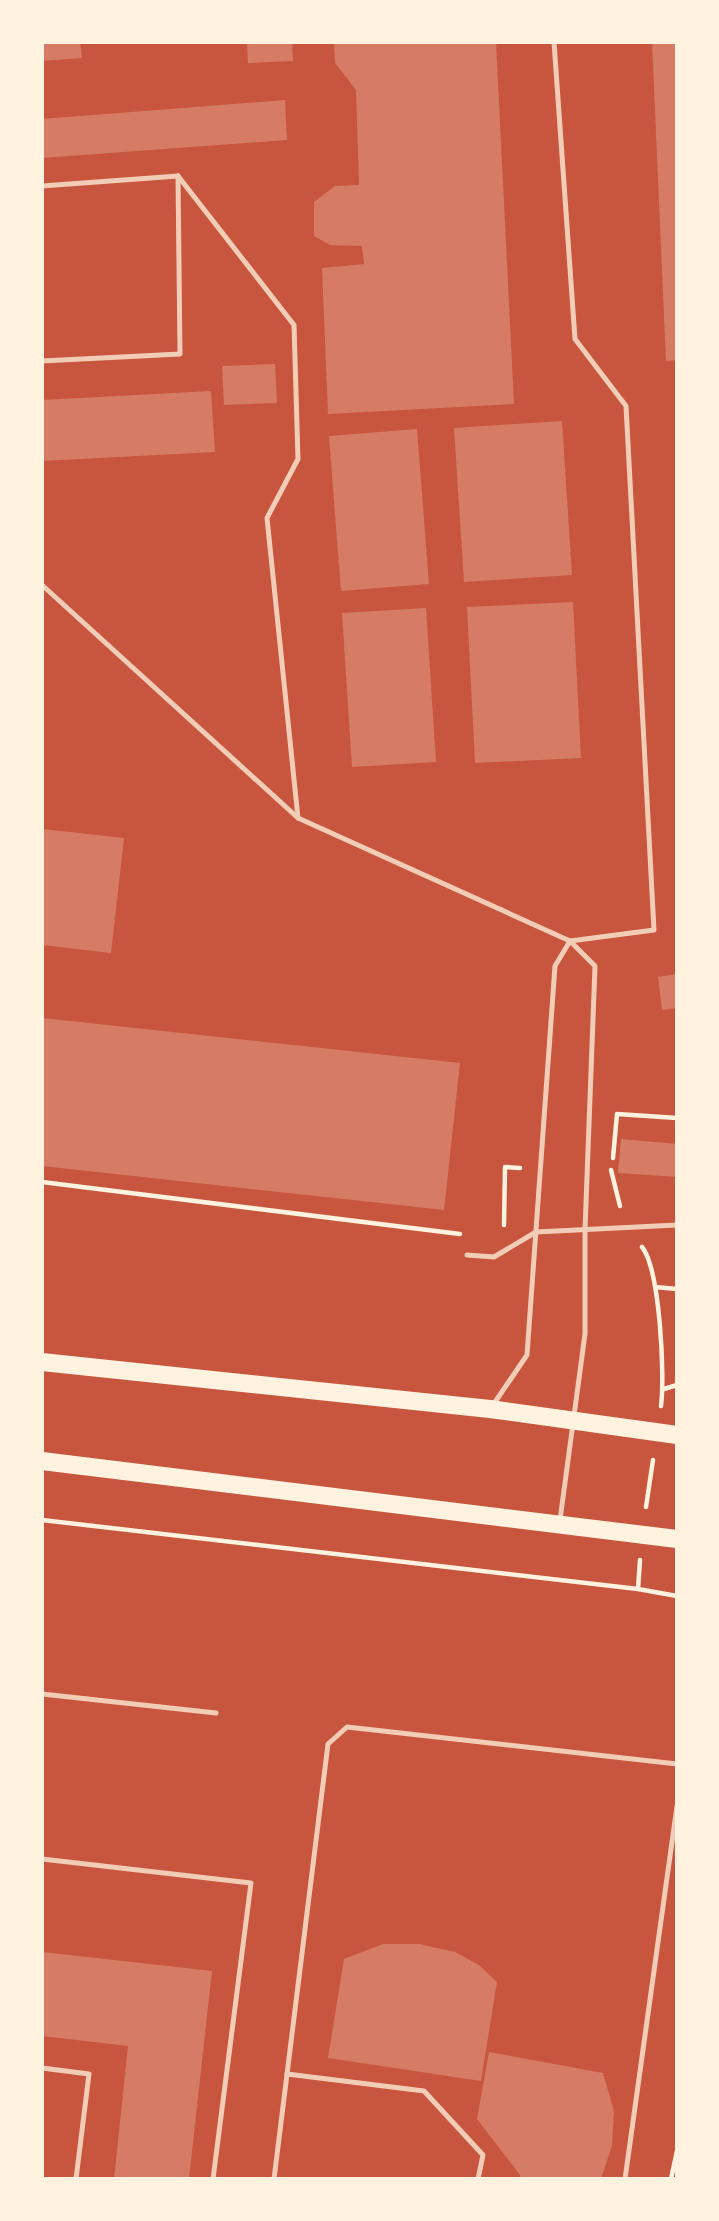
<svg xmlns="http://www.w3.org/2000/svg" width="719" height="2221" font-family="Lato,sans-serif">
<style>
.building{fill:#d67c66}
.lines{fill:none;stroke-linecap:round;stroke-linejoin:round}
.path{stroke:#fff3e0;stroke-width:4.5}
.service{stroke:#f1ccb7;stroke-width:5}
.primary{stroke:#fff3e0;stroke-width:18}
</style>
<rect width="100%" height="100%" fill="#c8553d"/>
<g class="building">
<polygon points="42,42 80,42 82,58 42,61"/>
<polygon points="247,42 292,42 293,61 248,63"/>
<polygon points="334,42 496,42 514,404 328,414 322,268 364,264 362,246 330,245 314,236 314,202 335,186 359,185 356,90 335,63"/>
<polygon points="652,42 677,42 677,360 666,361"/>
<polygon points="285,100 287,140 42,158 42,119"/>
<polygon points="275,364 277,403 224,405 222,366"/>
<polygon points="211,391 215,452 42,461 42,400"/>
<polygon points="562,421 572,575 464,582 454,428"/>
<polygon points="417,429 429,584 341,591 329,436"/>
<polygon points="573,602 581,758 475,763 467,607"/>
<polygon points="426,608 436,762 352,767 342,613"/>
<polygon points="42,829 124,838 111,953 42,945"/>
<polygon points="677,974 677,1008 662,1010 658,977"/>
<polygon points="42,1018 460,1063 444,1210 42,1166"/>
<polygon points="621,1139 677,1144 677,1177 618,1173"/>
<polygon points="383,1944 419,1944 455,1952 479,1965 497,1982 481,2081 328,2058 344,1959"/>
<polygon points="42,1952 212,1971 189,2179 114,2179 128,2046 42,2036"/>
<polygon points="489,2052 603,2073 614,2111 612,2146 601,2179 519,2179 520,2175 477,2119"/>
</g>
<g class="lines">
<g class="path">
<polyline points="613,1158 617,1114 677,1118"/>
<polyline points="611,1170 620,1206"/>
<polyline points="42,1182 460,1234"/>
<polyline points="504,1225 505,1167 520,1168"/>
<path d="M642 1247C660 1269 665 1376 661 1406"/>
<polyline points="655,1287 677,1289"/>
<polyline points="664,1389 677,1385"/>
<polyline points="646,1507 653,1460"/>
<polyline points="42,1520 638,1589 640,1560"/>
<polyline points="638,1589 677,1596"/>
<polyline points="671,2179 677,2151"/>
</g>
<g class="service">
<polyline points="554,42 575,339 626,406 654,930 570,941"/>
<polyline points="178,176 294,325 298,459 267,518 298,818"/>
<polyline points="42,186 178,176"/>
<polyline points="42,361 180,354 178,176"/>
<polyline points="42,585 298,818 570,941 595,966 585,1230 585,1334 560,1520"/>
<polyline points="467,1255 494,1257 536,1232 677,1225"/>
<polyline points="493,1405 527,1355 555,966 570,941"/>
<polyline points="42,1694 216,1713"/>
<polyline points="42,1859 251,1883 213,2179"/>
<polyline points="42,2068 89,2074 76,2179"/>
<polyline points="287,2074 424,2091 483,2155 478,2179"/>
<polyline points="274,2179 328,1744 347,1727 677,1764"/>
<polyline points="625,2179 677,1806"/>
</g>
<g class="primary">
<polyline points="42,1362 490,1409 677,1435"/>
<polyline points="42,1461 677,1539"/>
</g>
</g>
<rect width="719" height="2221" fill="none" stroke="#fff3e0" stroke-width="88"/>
</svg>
